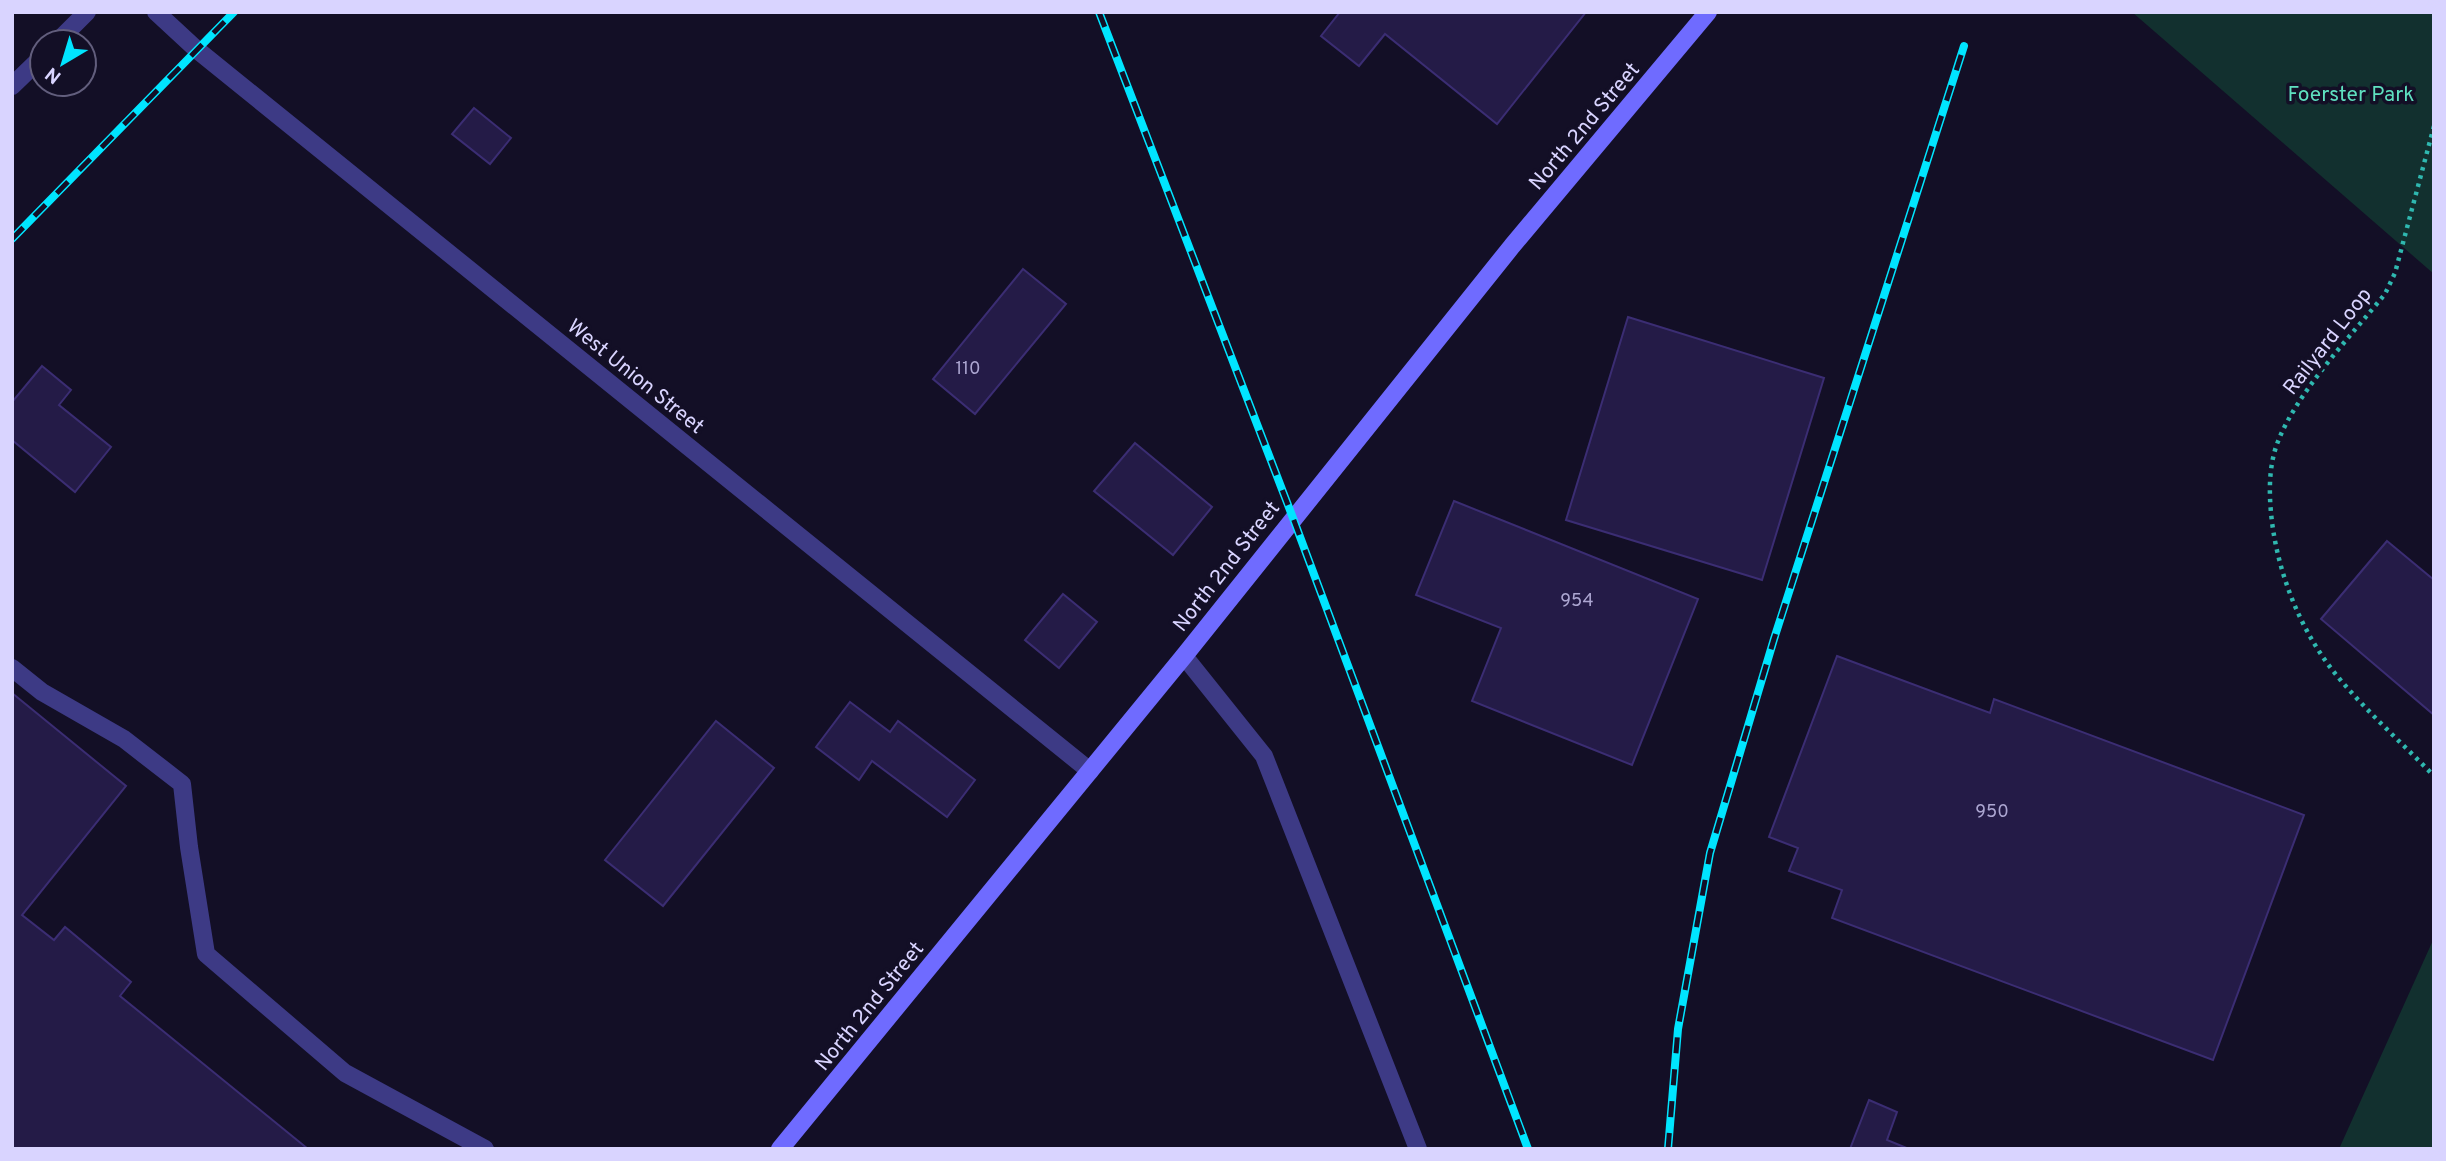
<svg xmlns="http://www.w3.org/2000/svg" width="2446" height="1161" font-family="Overpass,sans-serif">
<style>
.green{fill:#12302f}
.building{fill:#241b47;stroke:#3b2d73;stroke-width:2}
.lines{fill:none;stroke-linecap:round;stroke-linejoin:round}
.path{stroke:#2fb8b0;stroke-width:4.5;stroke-dasharray:3.5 5;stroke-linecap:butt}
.lane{stroke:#3d3a85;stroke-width:18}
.street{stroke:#3d3a85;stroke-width:18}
.secondary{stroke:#6f6bff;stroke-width:18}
.rail-casing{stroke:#00e5ff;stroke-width:8}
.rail{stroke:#130f26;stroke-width:5;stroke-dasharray:16;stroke-linecap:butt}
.labels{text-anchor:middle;stroke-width:7;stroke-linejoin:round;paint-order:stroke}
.number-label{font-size:18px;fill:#aca6d1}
.park-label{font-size:21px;fill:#5fe0c0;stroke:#130f26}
.street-label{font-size:21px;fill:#d9d4ff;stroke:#130f26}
</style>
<rect width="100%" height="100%" fill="#130f26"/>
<g class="green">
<polygon points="2132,12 2434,12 2434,274"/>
<polygon points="2434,938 2434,1149 2339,1149"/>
</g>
<g class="building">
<polygon points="1340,12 1586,12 1497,124 1385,34 1359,66 1321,36"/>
<polygon points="474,108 511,138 490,164 452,134"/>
<polygon points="1023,269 1066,304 975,414 933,379"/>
<polygon points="1628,317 1824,378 1762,580 1566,520"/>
<polygon points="42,366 71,390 59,405 111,447 75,492 12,440 12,402"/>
<polygon points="1135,443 1212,507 1173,555 1094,491"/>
<polygon points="1454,501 1698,599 1632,765 1472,701 1501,628 1416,595"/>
<polygon points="2387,541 2434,580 2434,715 2321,619"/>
<polygon points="1063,594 1097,622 1059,668 1025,640"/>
<polygon points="1837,656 1990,713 1994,699 2304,815 2213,1060 1832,918 1842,890 1789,871 1798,848 1769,837"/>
<polygon points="12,693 126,786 22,915 54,940 65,927 131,982 120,996 308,1149 12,1149"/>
<polygon points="850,702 890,732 898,721 975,780 947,817 872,761 859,780 816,747"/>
<polygon points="716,721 774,768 663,906 605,860"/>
<polygon points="1869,1100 1897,1112 1887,1140 1909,1149 1850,1149"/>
</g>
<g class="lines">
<path class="path" d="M2434 126 2395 273 2385 294C2350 337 2296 393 2277 444 2268 469 2269 497 2272 522 2279 577 2302 634 2338 677 2367 712 2402 743 2434 776"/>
<g class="lane">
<polyline points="1184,656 1264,756 1418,1149"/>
<polyline points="12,668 42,692 124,739 182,784 189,847 206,954 345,1073 485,1149"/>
</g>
<g class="street">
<polyline points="156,12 196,49 1090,771"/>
<polyline points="57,42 87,12"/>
<polyline points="12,86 42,57"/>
</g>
<polyline class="secondary" points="780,1149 1184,656 1512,246 1708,12"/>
<defs>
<g id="rail">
<polyline points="1099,12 1293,518 1528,1149"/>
<polyline points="12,239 234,12"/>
<polyline points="1668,1149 1678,1029 1710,853 1774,639 1964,46"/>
</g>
</defs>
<use href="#rail" class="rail-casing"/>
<use href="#rail" class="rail"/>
</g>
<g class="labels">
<g class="number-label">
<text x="968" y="374">110</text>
<text x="1577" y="606">954</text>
<text x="1992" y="817">950</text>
</g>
<g class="park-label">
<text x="2351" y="101">Foerster Park</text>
</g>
<g class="street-label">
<text transform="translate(1584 126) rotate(-50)" y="7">North 2nd Street</text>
<text transform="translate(2327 341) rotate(-52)" y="7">Railyard Loop</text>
<text transform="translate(636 376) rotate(39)" y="7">West Union Street</text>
<text transform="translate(1226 566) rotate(-52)" y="7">North 2nd Street</text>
<text transform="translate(869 1006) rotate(-51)" y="7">North 2nd Street</text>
</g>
</g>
<rect width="2446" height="1161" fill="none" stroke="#d9d4ff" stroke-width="28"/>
<g transform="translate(63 63) rotate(218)"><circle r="33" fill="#130f26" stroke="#625e7d" stroke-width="2"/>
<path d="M0-5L12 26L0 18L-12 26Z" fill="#00e5ff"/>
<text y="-10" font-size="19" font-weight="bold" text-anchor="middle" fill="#d9d4ff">N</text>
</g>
</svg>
